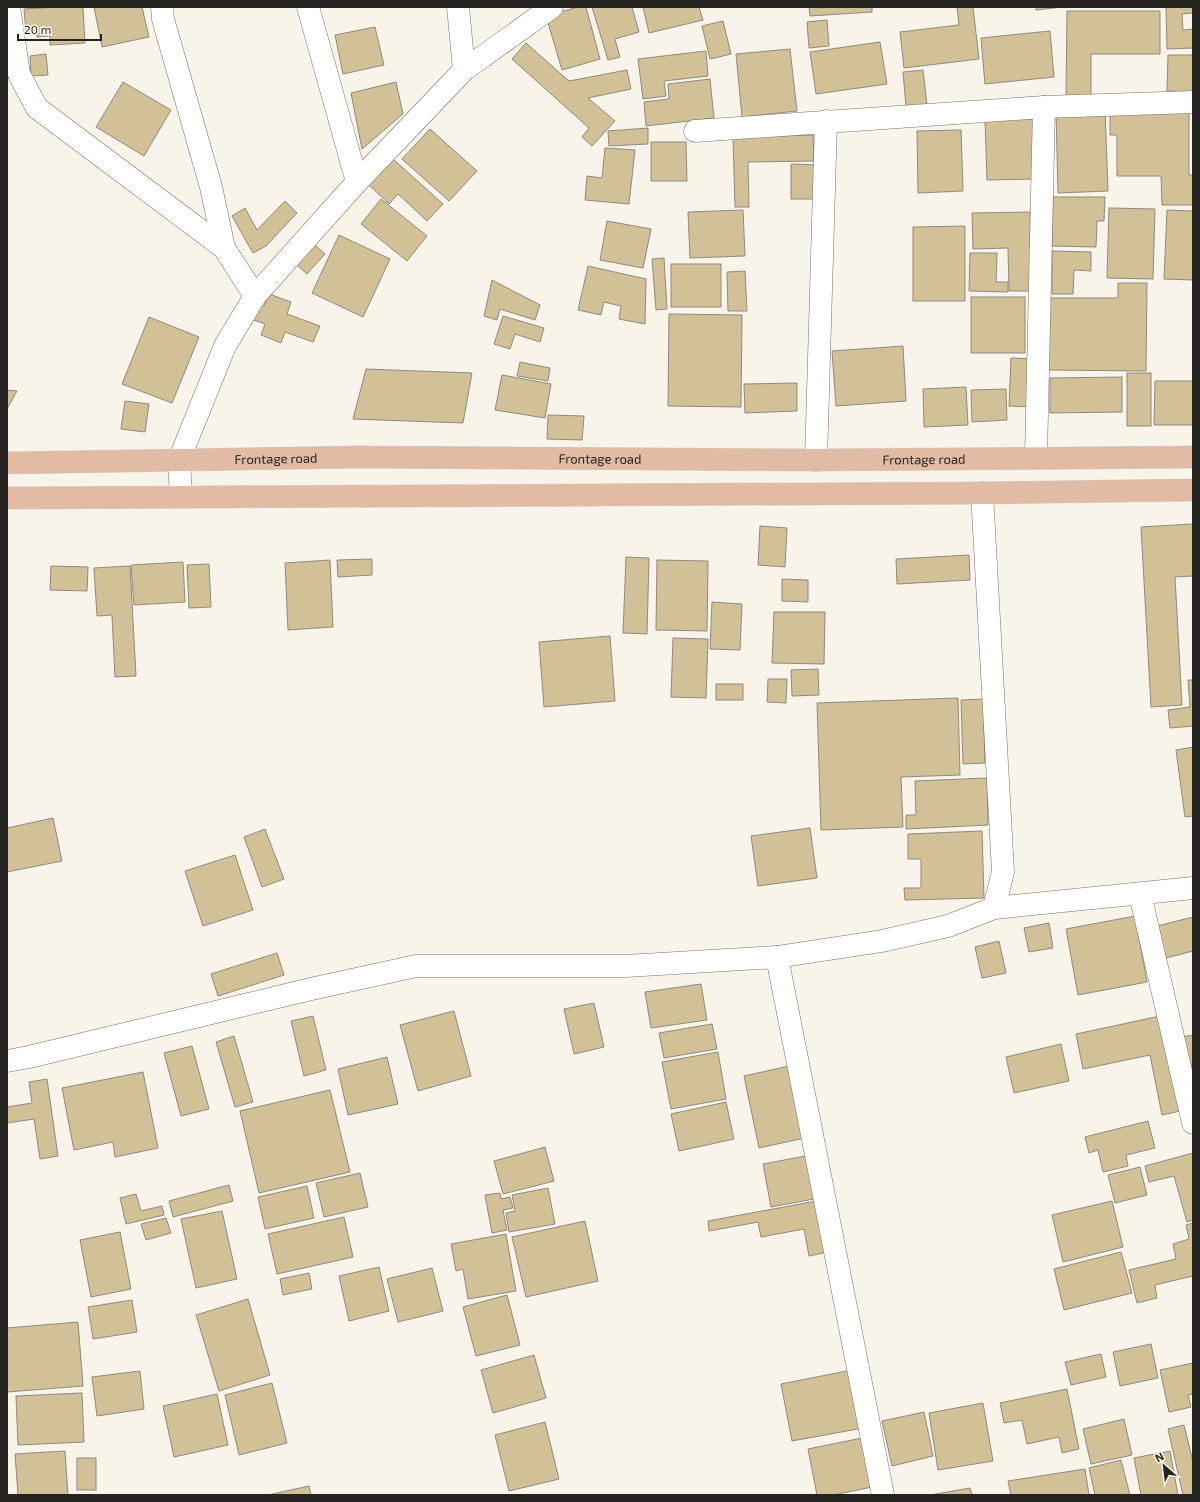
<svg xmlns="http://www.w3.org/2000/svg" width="1200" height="1502" font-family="'Exo 2',sans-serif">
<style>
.building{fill:#d2c097;stroke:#8e8a80}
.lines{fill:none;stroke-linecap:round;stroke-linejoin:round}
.minor-casing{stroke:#777268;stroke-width:23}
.major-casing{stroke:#d3d3d2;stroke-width:23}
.minor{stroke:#fff;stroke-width:22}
.major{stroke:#e1bba3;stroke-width:22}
.labels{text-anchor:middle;stroke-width:4;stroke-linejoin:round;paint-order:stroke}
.street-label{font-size:13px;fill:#25231f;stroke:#f9f4e9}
</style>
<rect width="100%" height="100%" fill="#f9f4e9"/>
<g class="building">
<polygon points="57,7 83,7 85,43 50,45 50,36 37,37 37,31 26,31 24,9"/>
<polygon points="94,7 142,7 149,37 102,47"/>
<polygon points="578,7 586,7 600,59 562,70 546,16"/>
<polygon points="592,7 632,7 639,32 615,39 620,57 608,60"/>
<polygon points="643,7 699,7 703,20 649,33"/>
<polygon points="809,7 872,7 872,12 810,16"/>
<polygon points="957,7 973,7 979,59 904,68 900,32 959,25"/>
<polygon points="1036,7 1063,7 1036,10"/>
<polygon points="1166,7 1193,7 1193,13 1182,14 1183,30 1193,29 1193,48 1167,49"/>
<polygon points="1067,11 1160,11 1160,54 1091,54 1091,98 1066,98"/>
<polygon points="827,20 829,46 809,48 807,22"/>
<polygon points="723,21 731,54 710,59 702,26"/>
<polygon points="375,27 384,65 343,74 335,35"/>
<polygon points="1050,31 1054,77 985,84 981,38"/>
<polygon points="880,42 887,84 816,94 810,52"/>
<polygon points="526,43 569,81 627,70 631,89 588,98 615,121 592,146 582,137 589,128 512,59"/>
<polygon points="790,49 797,111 742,117 736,54"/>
<polygon points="706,51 708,76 664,81 666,96 643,99 638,59"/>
<polygon points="46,54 48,75 31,76 30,56"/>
<polygon points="1168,55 1193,55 1193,92 1167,91"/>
<polygon points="923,70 927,105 906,107 903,72"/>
<polygon points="710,79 714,118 646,126 644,102 669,99 668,84"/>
<polygon points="123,82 171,110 144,156 96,127"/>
<polygon points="396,82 403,114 362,149 351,93"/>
<polygon points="1105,109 1108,191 1058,193 1056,111"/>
<polygon points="1110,109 1189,109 1189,175 1193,175 1193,205 1162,205 1161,176 1117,176 1117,135 1110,135"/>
<polygon points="1036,119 1037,179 987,180 985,120"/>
<polygon points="648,128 648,144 609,146 608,131"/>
<polygon points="430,129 477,171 449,201 402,159"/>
<polygon points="961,130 963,191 918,193 917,131"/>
<polygon points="813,135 814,161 748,162 749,207 735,207 733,137"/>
<polygon points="651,142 686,142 687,181 651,181"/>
<polygon points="605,148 635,150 629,204 585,200 587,176 602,178"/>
<polygon points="393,159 443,204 427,221 398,194 389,204 369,185"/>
<polygon points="791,164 821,165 820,199 791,199"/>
<polygon points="1053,197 1105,197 1104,221 1097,221 1096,247 1052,246"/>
<polygon points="381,199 427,236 407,261 361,224"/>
<polygon points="285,201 297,213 266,246 253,253 232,216 245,208 257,230"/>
<polygon points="1109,208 1155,209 1153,279 1107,278"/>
<polygon points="743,210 745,256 690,258 688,212"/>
<polygon points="1167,210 1193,211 1193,280 1164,279"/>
<polygon points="1030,212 1031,291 1009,291 1008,248 973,249 972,213"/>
<polygon points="607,221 651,229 643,268 600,260"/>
<polygon points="965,226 965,301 913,301 913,227"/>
<polygon points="339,235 390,259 363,317 312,293"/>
<polygon points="313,243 325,254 307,274 295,263"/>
<polygon points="1052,251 1091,252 1091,271 1074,270 1073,294 1052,294"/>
<polygon points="970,253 997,253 996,282 1008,282 1008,292 969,291"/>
<polygon points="664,258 667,309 656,310 652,259"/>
<rect x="671" y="264" width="50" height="43"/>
<polygon points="588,266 646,279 645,324 619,319 621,306 604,302 601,315 578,310"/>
<polygon points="745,271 747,311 728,311 727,272"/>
<polygon points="492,280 540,305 535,320 500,309 497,320 484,316"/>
<polygon points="1118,283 1147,283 1146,371 1048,370 1049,298 1118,298"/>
<polygon points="269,294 291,302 287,314 320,326 313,342 285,332 281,343 261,335 265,324 248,318 254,302 264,306"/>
<rect x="971" y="297" width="54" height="56"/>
<polygon points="669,314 742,315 741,407 668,406"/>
<polygon points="503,316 544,328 540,342 515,334 510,349 494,344"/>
<polygon points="149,317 199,337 172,403 122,384"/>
<polygon points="903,346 906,401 836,406 832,351"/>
<polygon points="1011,358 1034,359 1032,407 1009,406"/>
<polygon points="520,362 550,368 548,381 517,376"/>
<polygon points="366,369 472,373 463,423 353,419"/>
<rect x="1127" y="373" width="24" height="53"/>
<polygon points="502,375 551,384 545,418 495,410"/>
<polygon points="1122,377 1122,412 1050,413 1050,378"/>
<polygon points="1155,381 1193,381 1193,425 1154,425"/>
<polygon points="797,383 797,411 745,413 744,384"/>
<polygon points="966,387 968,425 924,427 923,389"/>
<polygon points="1006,389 1007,420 972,422 971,390"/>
<polygon points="7,390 17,391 7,409"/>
<polygon points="125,401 149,404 145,432 121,429"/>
<polygon points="548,415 584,416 582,440 547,439"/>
<polygon points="1193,524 1193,576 1175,577 1182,705 1151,707 1141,527"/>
<polygon points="760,526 787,528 785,567 758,565"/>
<polygon points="969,555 970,580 897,584 896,559"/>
<polygon points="626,557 649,558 647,634 623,633"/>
<polygon points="372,559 372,575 338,577 337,560"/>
<polygon points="330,560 333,627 288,630 285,563"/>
<polygon points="657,560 708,561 707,631 656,630"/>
<polygon points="183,562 185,602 134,605 131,565"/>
<polygon points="209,564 211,607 189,608 187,565"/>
<polygon points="51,566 88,567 87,591 50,590"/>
<polygon points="130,566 136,676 115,677 112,615 97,616 94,568"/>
<polygon points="782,579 808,580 808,602 782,601"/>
<polygon points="712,602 742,604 740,650 710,649"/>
<polygon points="774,612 825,612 824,664 772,663"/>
<polygon points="610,636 615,701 544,707 539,642"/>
<polygon points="673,638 708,639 706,698 671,697"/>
<polygon points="818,669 819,695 792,696 791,670"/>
<polygon points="768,679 787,679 786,703 767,702"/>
<polygon points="1188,680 1193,680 1193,726 1170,728 1168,710 1190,707"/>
<rect x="716" y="684" width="27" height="16"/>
<polygon points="958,698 960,775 901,777 903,827 821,830 817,703"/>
<polygon points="983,699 985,763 963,764 961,700"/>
<polygon points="1193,747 1193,816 1185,817 1176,750"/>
<polygon points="987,778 988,825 906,829 906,815 916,815 915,781"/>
<polygon points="53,818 62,861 7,872 7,828"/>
<polygon points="810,828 817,878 758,886 751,836"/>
<polygon points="265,829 284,879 262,887 244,837"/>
<polygon points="982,831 984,898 905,900 904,888 921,888 921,859 908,859 908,834"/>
<polygon points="235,855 253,910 203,926 185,871"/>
<polygon points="1135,916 1147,982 1078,995 1066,929"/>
<polygon points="1193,917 1193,951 1166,958 1157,926"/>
<polygon points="1049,923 1053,948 1029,952 1024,928"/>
<polygon points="999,941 1006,973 982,978 975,947"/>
<polygon points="277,953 284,975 218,996 211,974"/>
<polygon points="701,984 707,1020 651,1028 645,992"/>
<polygon points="594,1003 604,1047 574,1054 564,1009"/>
<polygon points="454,1011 471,1076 418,1091 400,1025"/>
<polygon points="313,1016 326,1070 304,1076 291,1021"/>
<polygon points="1160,1016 1180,1111 1162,1115 1150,1055 1083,1069 1076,1034"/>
<polygon points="712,1024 717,1049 664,1058 659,1033"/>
<polygon points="1193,1035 1193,1072 1190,1073 1182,1037"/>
<polygon points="234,1036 253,1102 235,1107 216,1042"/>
<polygon points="1061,1044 1069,1081 1014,1093 1006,1057"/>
<polygon points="192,1046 209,1109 181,1116 164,1053"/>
<polygon points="718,1052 726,1099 671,1109 662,1062"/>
<polygon points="387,1057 398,1104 348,1115 338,1069"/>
<polygon points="794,1065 809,1137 759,1148 744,1076"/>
<polygon points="143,1072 158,1148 115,1157 113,1142 74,1150 62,1088"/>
<polygon points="47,1079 58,1156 40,1159 34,1119 7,1123 7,1107 32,1103 29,1082"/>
<polygon points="330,1090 350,1172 259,1193 240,1111"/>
<polygon points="726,1102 734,1139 679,1151 671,1114"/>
<polygon points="1148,1121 1155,1148 1126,1155 1128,1166 1103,1172 1098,1150 1089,1153 1085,1137"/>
<polygon points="545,1147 554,1181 503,1194 494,1161"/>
<polygon points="1193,1153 1193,1220 1187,1222 1174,1176 1149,1182 1145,1166"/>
<polygon points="811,1155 819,1198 771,1207 763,1164"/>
<polygon points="1140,1167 1147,1195 1115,1203 1108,1175"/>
<polygon points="360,1173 368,1207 324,1217 316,1183"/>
<polygon points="229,1185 233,1201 173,1217 169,1201"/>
<polygon points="307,1186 314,1218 265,1229 258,1197"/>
<polygon points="548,1188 555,1224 509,1232 506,1213 515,1211 512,1195"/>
<polygon points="500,1193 501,1199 510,1197 513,1208 503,1210 507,1230 492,1233 485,1195"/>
<polygon points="136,1194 141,1211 162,1206 164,1215 126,1224 120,1198"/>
<polygon points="822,1200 832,1251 809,1256 804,1229 761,1237 758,1222 709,1231 708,1221"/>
<polygon points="1112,1201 1123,1247 1063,1262 1052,1215"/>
<polygon points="222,1211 237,1279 196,1288 181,1219"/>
<polygon points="344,1217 353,1257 277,1274 268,1234"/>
<polygon points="166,1218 171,1233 146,1240 141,1224"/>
<polygon points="585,1221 598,1281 526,1297 512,1237"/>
<polygon points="1193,1223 1193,1276 1155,1285 1157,1298 1137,1303 1129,1270 1176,1259 1173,1244 1189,1239 1186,1225"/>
<polygon points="120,1232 131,1289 91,1297 80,1240"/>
<polygon points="506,1234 516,1291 468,1299 463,1269 456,1271 451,1244"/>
<polygon points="1121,1252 1132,1293 1064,1310 1054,1269"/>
<polygon points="379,1267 389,1311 349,1321 339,1276"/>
<polygon points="432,1268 443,1311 398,1322 387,1279"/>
<polygon points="309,1273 312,1289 283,1295 280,1279"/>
<polygon points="507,1295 520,1345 476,1356 463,1307"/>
<polygon points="248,1299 270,1375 219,1391 196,1315"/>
<polygon points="132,1300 137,1332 93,1339 88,1307"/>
<polygon points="78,1322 83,1386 7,1392 7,1328"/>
<polygon points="1151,1344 1158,1378 1120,1386 1113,1352"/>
<polygon points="1101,1354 1106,1377 1071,1385 1065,1362"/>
<polygon points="534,1355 546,1398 493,1413 481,1370"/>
<polygon points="1193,1363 1193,1394 1188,1395 1191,1407 1169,1412 1160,1370"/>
<polygon points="852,1370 863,1428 792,1441 781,1384"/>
<polygon points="140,1371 144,1409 97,1416 92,1377"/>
<polygon points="272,1383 287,1443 239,1455 225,1395"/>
<polygon points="1067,1389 1079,1449 1062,1453 1059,1437 1027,1444 1022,1420 1004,1423 1000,1403"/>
<polygon points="82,1393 84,1442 18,1445 16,1396"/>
<polygon points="217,1394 228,1445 174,1457 163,1406"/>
<polygon points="983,1403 993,1461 938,1470 929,1413"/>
<polygon points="924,1412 933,1456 892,1466 882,1421"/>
<polygon points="1124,1419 1132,1455 1091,1464 1083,1429"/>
<polygon points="545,1422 559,1479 509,1491 495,1435"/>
<polygon points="1184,1425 1193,1462 1193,1495 1183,1495 1168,1429"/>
<polygon points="867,1437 877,1486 833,1495 817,1495 808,1449"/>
<polygon points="65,1451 68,1495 18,1495 15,1454"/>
<polygon points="1170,1451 1178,1495 1141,1495 1134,1458"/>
<rect x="77" y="1458" width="19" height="32"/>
<polygon points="1121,1460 1130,1495 1095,1495 1089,1468"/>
<polygon points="1085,1469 1089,1495 1011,1495 1008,1481"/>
<polygon points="309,1486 311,1495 268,1495"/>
<polygon points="970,1488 972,1495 930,1495"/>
</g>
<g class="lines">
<defs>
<g id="minor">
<polyline points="9,7 19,74 37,108 224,248 255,296"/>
<polyline points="162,7 163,19 211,187 224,248"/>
<polyline points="308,7 357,182"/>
<polyline points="458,7 464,70"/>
<polyline points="695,131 1044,107 1193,102"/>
<polyline points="1036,457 1044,107"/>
<polyline points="816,460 826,121"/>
<polyline points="181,496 179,460 225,346 255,296 357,182 464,70 552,7"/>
<polyline points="1140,894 1193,1123"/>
<polyline points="994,908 1193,888"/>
<polyline points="777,957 883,1495"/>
<polyline points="7,1061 29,1057 311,989 416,966 626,966 777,957 882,941 948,926 994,908 1003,872 982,493"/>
</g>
<g id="major">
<path id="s1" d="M7 463 357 457 816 460 1193 457"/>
<polyline points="7,498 982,493 1193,490"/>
</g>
</defs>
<use href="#minor" class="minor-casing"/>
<use href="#major" class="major-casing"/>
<use href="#minor" class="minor"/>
<use href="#major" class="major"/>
</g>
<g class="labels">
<g class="street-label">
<text dy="5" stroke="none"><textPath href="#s1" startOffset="269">Frontage road</textPath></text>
<text dy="5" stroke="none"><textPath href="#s1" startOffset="593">Frontage road</textPath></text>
<text dy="5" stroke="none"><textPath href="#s1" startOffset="917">Frontage road</textPath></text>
</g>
</g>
<rect width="1200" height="1502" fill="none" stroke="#25231f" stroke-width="16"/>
<g transform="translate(1164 1466) rotate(332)" stroke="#f9f4e9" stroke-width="3" paint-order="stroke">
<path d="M0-3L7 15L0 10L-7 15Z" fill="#25231f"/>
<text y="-6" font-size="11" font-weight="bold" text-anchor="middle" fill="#25231f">N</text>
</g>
<path d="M18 34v6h83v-6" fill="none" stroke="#25231f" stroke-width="2"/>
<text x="24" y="34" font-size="12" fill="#25231f" stroke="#f9f4e9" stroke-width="3" paint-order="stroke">20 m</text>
</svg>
